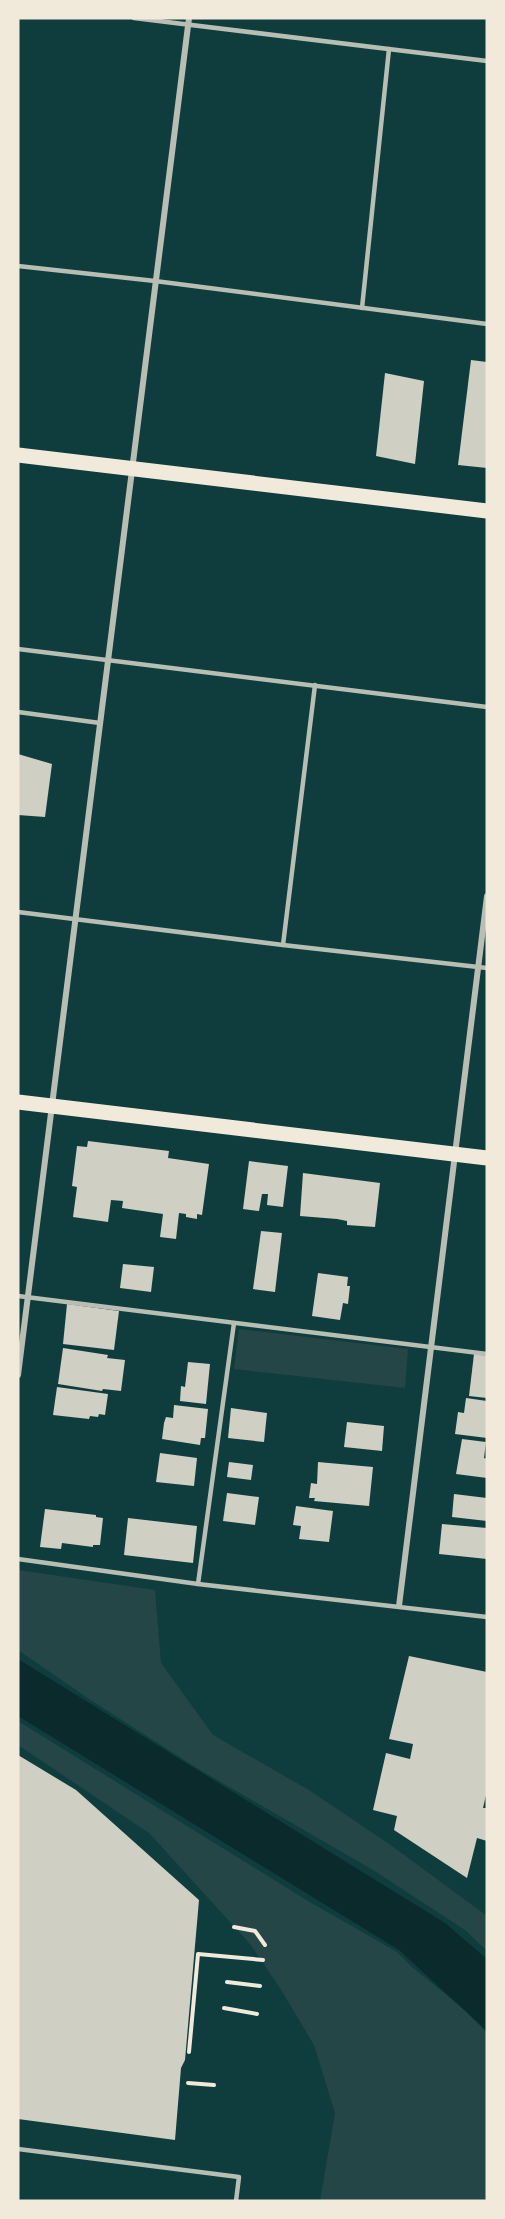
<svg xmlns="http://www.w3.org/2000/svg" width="505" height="2219" font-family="Roboto,sans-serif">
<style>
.green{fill:#244646}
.water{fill:#0a2a2b}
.building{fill:#cfcfc3}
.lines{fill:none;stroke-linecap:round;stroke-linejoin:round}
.path{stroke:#f1e9da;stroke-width:4}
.service{stroke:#b8beb3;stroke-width:4.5}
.minor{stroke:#b8beb3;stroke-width:6}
.primary{stroke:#f1e9da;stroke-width:15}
</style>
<rect width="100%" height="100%" fill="#0f3d3e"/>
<g class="green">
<polygon points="239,1329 408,1349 405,1388 234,1369"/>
<polygon points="18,1570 155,1590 161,1663 213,1735 309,1790 392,1846 487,1916 487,1951 465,1930 373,1870 200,1770 89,1699 18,1650"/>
<polygon points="18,1721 308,1901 397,1952 412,1967 465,2010 487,2033 487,2201 320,2201 335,2113 314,2045 280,1988 250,1944 149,1833 18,1745"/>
</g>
<polygon class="water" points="18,1659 445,1923 487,1959 487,2031 399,1950 18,1716"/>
<g class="building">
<polygon points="471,360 487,362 487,468 458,465"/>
<polygon points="385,373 424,381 415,464 376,456"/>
<polygon points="18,754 52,764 45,817 18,815"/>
<polygon points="88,1141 169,1151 168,1158 209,1164 202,1215 197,1214 197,1219 186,1217 186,1214 179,1213 176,1239 160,1237 163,1214 122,1208 123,1201 111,1200 108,1222 73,1217 77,1187 72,1186 77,1146 87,1147"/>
<polygon points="249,1161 288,1166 283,1207 267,1205 268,1194 262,1194 259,1211 243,1209"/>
<polygon points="303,1173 380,1183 375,1227 347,1225 347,1221 337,1219 300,1216"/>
<polygon points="261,1231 282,1233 275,1292 253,1289"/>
<polygon points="123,1264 154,1267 151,1292 120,1288"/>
<polygon points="318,1273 348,1277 347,1286 350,1286 348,1304 343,1303 340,1320 312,1316"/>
<polygon points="67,1304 119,1311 114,1350 63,1344"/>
<polygon points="63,1348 108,1355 107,1358 125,1360 121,1391 103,1389 102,1391 58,1384"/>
<polygon points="474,1354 487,1356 487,1398 469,1396"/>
<polygon points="188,1362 210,1364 206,1404 180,1401 181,1386 185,1387"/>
<polygon points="57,1387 108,1394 105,1415 99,1414 98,1417 90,1416 89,1419 53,1415"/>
<polygon points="466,1398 487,1401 487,1438 455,1434 458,1412 464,1413"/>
<polygon points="174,1405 208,1409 205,1438 201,1438 200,1445 162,1439 164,1423 166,1417 173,1418"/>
<polygon points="231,1408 267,1413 264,1442 228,1438"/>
<polygon points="347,1422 384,1426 382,1451 344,1447"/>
<polygon points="462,1439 486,1442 484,1458 487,1459 487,1478 456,1474"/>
<polygon points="160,1453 197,1458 194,1486 156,1482"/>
<polygon points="229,1462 253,1465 251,1480 227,1477"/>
<polygon points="318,1462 373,1467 369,1506 314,1501 315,1498 309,1498 311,1483 317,1484"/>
<polygon points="227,1493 259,1497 255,1525 223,1521"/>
<polygon points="454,1494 487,1498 487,1521 452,1517"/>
<polygon points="296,1506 333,1511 329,1542 299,1539 301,1526 293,1525"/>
<polygon points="45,1509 96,1515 96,1517 103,1518 100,1545 93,1545 93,1547 62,1543 61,1549 40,1547"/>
<polygon points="128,1518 197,1526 193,1563 124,1555"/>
<polygon points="442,1524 487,1528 487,1559 439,1554"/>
<polygon points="409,1656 487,1672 487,1791 483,1808 487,1808 487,1841 477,1838 467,1878 394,1830 397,1816 373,1810 386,1753 410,1759 413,1744 389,1739"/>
<polygon points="18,1755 76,1790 199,1900 185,2060 181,2068 175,2140 18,2119"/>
</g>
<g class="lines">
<g class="path">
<polyline points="234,1927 255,1931 265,1945"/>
<polyline points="227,1982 260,1986"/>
<polyline points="224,2008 257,2014"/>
<polyline points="189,2052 198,1954 263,1960"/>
<polyline points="188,2083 214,2085"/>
</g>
<g class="service">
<polyline points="134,18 487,61"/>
<polyline points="18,266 155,281 487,324"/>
<polyline points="362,308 389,49"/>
<polyline points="18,649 487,707"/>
<polyline points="18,712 100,723"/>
<polyline points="18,912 283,945 487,968"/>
<polyline points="283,945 315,685"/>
<polyline points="18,1296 487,1354"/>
<polyline points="18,1559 198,1584 487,1617"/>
<polyline points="198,1584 234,1323"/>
<polyline points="18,2149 239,2177 236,2201"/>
</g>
<g class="minor">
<polyline points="18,1375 189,18"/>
<polyline points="399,1606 487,896"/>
</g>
<g class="primary">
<polyline points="18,455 487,511"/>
<polyline points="18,1102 487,1158"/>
</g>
</g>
<rect width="505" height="2219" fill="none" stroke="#f1e9da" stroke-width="39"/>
</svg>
